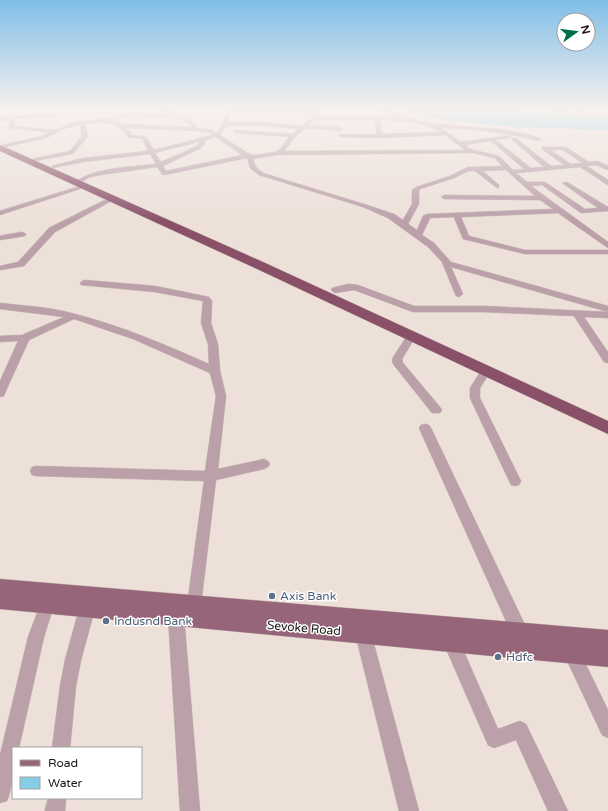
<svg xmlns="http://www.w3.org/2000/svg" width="608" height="811" font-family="'Varela Round',sans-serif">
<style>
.water{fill:#84cee8}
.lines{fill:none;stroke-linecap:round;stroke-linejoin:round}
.stream{stroke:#84cee8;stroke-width:1.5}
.minor-casing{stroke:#c7bbb5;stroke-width:1}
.major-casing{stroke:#c7bbb5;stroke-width:1}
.highway-casing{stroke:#c7bbb5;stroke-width:1}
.minor{fill:#bb9fa9;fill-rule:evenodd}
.major{fill:#976579;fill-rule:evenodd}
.highway{fill:#895068;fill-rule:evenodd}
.service-dot{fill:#5c6f8a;stroke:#fff;stroke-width:1.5}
.labels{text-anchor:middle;stroke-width:3;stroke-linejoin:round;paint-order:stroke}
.near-service-label{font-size:12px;fill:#4e5e75;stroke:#fff;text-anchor:start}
.near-street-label{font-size:12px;fill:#191512;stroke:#fff}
</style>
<rect width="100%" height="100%" fill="#ede0d9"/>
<polygon class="water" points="395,109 474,109 593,115 608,117 608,130 516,127 445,120"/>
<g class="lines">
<polyline class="stream" points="593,117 604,114 600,109"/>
<defs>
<g id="minor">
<polygon points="93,109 90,112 87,110 88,109"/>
<path d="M163 109H169V111L189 119 198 128 212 130 216 133C224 125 221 118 229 111L226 109H318L317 116 405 117 435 124 500 129 526 134 541 139 538 141C506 132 474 129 441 128L461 142 511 135V137L496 140 531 168 544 167 512 140V138H516L551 166 564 165 542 149V147H566L589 162 597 161 608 166V170L596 165 587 166 608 180V185L580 167 516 173 527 182H545L585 209 598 208 562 183 567 182 608 207V211L581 213 542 185 531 186 608 242V248L558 213 461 217 469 236 525 250H608V254H525L463 239 454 217 430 218 422 235 434 243 451 262 608 306V312L451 267 463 294 459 297 456 296 442 262 428 247 388 218 363 207 259 175 250 168 247 158 164 175 162 174 157 167 100 175 90 177 78 184 75 182 76 181C99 167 129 167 156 164L150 154 83 162 52 168V166L83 158 148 151 142 139 128 137C114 119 106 122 85 124L88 136 74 153 72 154 35 161 32 159 70 151 82 136 80 125 64 129 46 138 5 147 2 145 42 136 49 132 9 128 10 120 0 121V117L55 113 57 114V116L15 119 14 126 55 130 75 122 107 118 134 112 165 114 168 116 165 118 134 116 113 120 123 124 193 127 185 121 164 113ZM235 111 312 113V117L301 126 269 122H228L229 116ZM315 120H373L376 125V134H339L338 135 341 137 379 138 445 135 465 150 284 151 295 137 306 128 340 131 343 129 340 127 309 125ZM379 120C400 121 421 121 440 132L382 134V125ZM227 126H269L298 129 292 134 234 130V132L236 133 289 137 280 149 275 152 256 155 249 154 220 135ZM126 128 197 131 208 132 212 135 154 150 146 137 132 135ZM216 137 242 155 166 171 163 166 201 148 205 144 204 141ZM491 141 524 169 513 170 499 156 470 149 465 145ZM199 142 197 146 161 162 155 153ZM551 150H563L582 163 571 164ZM473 153 495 158 502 166 468 167 450 176 416 187 412 190V204L403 220 394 214 367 205 263 173 256 167 253 159 277 155ZM506 170 535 196 444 195 441 197 444 199 540 200 553 209 427 214 423 216 417 230 408 224 419 204V191L420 189 454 178 469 171H475L497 188 499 187V185L483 171Z"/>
<polygon points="376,109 386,109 404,115 401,117"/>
<polygon points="545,109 569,109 566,113"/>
<polygon points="577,109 583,109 583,111 578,112"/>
<polygon points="84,185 89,186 0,215 0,211"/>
<polygon points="113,196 115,197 115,199 55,232 24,266 0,270 0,266 18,262 49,228"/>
<polygon points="22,232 26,234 25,236 0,240 0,236"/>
<path d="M84 280 155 286 209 297 212 301 211 323 218 344 220 371 226 396 218 469 264 459 268 461 270 464 268 467 264 469 216 480 201 605 199 610 194 612 189 610 187 605 204 481 36 476 32 475 30 471 32 467 36 466 205 471 216 396 210 373 133 339 74 319 29 340 5 393 4 396 0 397V381L18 341 0 342V336L22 335 64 317 0 309V303C25 306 51 307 75 314 122 326 166 345 209 364L208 344 201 323 203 301 155 292 81 285 80 283Z"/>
<polygon points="349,284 358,285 414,306 484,306 608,312 608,318 584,317 608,352 608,363 604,362 574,316 484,312 413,312 354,290 335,293 331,290 332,288"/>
<polygon points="411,333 416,336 402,359 403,363 440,407 442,410 440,413 432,413 393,364 392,359 408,334"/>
<polygon points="486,367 490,369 491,371 480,388 480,398 521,481 519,485 515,486 511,485 470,398 470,388 482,369"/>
<polygon points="425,424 429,425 431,428 526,627 528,633 526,639 520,641 514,639 419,428 421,425"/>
<path d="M47 598 52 600 54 605 44 637 19 748H13C13 766 14 783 7 801L0 803V755L28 637 42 600Z"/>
<polygon points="87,601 92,604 95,609 81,660 76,686 70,748 52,748 60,686 65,660 79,609 82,604"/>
<polygon points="176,608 181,611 184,616 200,811 180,811 168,616 171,611"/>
<polygon points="363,625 369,627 371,633 419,811 399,811 355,633 357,627"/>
<polygon points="451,634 457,636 498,729 520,721 526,724 568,811 548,811 516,740 494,748 488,745 443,642 445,636"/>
<polygon points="570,642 576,644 608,710 608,738 602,735 562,650 564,644"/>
<polygon points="48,798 66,798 65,811 45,811"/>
</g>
<polygon id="major" points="0,579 608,630 608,667 0,609"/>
<polygon id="highway" points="0,145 263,262 608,421 608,434 255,268 0,151"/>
</defs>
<use href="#minor" class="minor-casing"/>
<use href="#major" class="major-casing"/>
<use href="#highway" class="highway-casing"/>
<use href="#minor" class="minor"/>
<use href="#major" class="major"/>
<use href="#highway" class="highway"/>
</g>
<linearGradient id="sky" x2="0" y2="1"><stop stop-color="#80bee8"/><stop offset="0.49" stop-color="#f7f1ee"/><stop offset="1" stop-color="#f7f1ee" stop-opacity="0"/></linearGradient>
<rect width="608" height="223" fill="url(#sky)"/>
<g class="service-dot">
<circle cx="272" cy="596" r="4"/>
<circle cx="106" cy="621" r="4"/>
<circle cx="498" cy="657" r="4"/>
</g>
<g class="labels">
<g class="near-service-label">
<text x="280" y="600">Axis Bank</text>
<text x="114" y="625">Indusnd Bank</text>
<text x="506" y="661">Hdfc</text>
</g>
<g class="near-street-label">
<text transform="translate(304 628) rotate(5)" y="4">Sevoke Road</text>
</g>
</g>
<rect x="12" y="747" width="130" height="52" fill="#ffffff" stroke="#a3a1a0"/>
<rect x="20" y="760" width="20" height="6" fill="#976579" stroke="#a3a1a0"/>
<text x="48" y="767" font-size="12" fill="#191512">Road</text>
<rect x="20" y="777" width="20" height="12" fill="#84cee8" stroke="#a3a1a0"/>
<text x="48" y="787" font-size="12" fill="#191512">Water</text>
<g transform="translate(576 32) rotate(76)"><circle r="19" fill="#ffffff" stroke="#a3a1a0"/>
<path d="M0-3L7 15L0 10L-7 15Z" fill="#006f47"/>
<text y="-6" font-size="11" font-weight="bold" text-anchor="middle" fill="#191512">N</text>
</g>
</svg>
